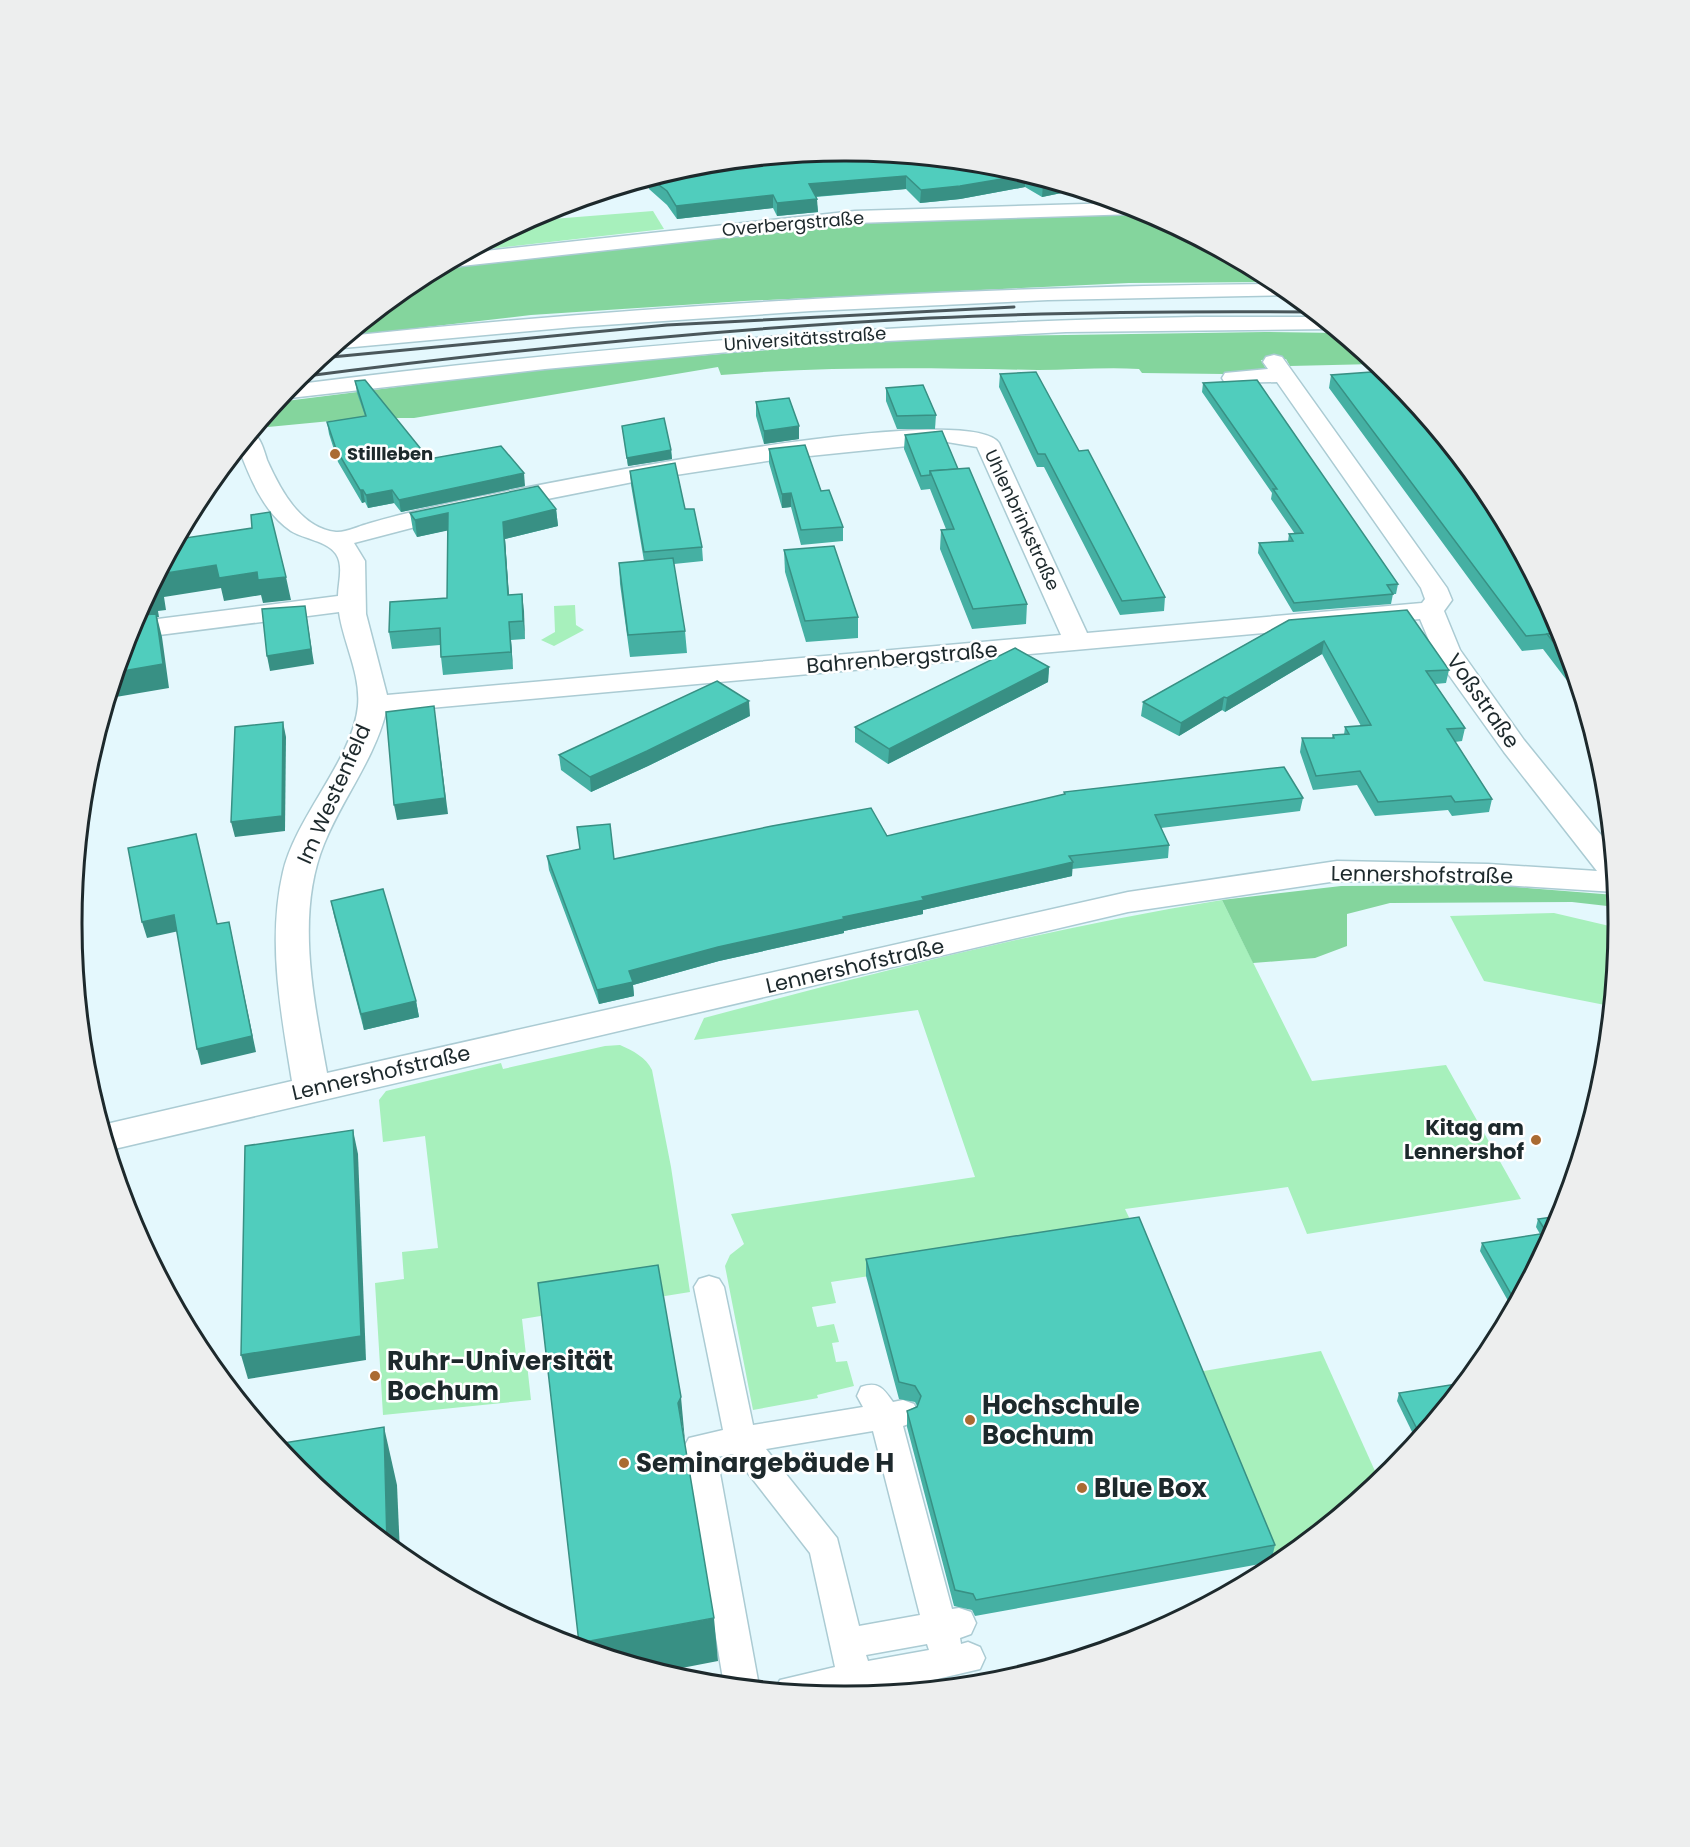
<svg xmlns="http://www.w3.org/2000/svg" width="1690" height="1847" font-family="Poppins,sans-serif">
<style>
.green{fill:#a7f0bc}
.forest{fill:#84d59d}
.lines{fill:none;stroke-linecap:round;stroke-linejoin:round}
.pedestrian-casing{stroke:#abcbd3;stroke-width:3}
.minor-casing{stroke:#abcbd3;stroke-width:3}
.trunk-casing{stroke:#abcbd3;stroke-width:3}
.pedestrian{fill:#fff;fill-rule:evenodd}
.minor{fill:#fff;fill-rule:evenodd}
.trunk{fill:#fff;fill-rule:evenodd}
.rail{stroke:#4a575b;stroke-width:3}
.wall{fill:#45b0a3}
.shaded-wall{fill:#389084}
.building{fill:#50cdbd;stroke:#389084;stroke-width:1.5}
.poi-dot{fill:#aa6b32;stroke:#fff;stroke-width:2}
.labels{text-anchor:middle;stroke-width:5;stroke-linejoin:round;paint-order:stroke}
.far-street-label{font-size:18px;fill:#1d292c;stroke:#fff}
.far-poi-label{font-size:18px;font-weight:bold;fill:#1d292c;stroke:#fff;text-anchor:start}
.street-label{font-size:21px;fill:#1d292c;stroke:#fff}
.poi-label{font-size:21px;font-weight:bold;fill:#1d292c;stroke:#fff;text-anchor:end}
.near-poi-label{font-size:26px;font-weight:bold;fill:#1d292c;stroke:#fff;text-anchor:start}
.rim{fill:none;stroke:#1d292c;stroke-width:3}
</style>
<rect width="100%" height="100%" fill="#e4f8fd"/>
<g class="green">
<polygon points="653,211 664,229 471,251 527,221"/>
<polygon points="575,605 576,625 584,630 554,646 541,640 555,632 554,606"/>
<path d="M1222 900 1312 1081 1446 1065 1521 1199 1307 1234 1288 1187 1125 1209 1137 1234 831 1282 836 1303 812 1307 817 1327 834 1324 839 1342 832 1343 836 1362 847 1361 854 1386 817 1395 818 1398 753 1410 725 1266 730 1255 744 1244 731 1214 975 1177 918 1010 694 1040 704 1018C875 973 1047 928 1222 900Z"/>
<polygon points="1554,913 1618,928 1610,1006 1484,981 1450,916"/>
<path d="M620 1045C633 1051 646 1057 652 1070L671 1167 690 1292 522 1319 531 1400 383 1415 375 1283 404 1279 402 1252 438 1248 425 1136 383 1142 379 1100 386 1091 501 1063 503 1069 605 1046Z"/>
<polygon points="1321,1351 1379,1480 1282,1560 1275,1557 1198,1372"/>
</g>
<g class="forest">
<polygon points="1144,211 1276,282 1129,283 744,301 531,315 348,336 416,281 440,268 753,231 885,220"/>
<path d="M1265 332 1338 333 1375 364 1290 366 1286 359 1261 360 1266 369 1223 374 1142 373 1139 369C1105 367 1071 370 1038 370 931 368 827 366 721 375L718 367 414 418H362L268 427 264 419 278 402 548 368 928 337Z"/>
<polygon points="1491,885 1615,895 1616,907 1572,902 1390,903 1347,914 1347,946 1315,958 1253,963 1222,900 1341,886"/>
</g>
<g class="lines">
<defs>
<path id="pedestrian" d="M709 1276 719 1279 724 1287 753 1425 863 1407 857 1396 861 1387C878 1381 883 1388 893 1402L903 1400 914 1404 918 1413 914 1422 903 1426 952 1609 959 1608 971 1612 976 1623 971 1634 960 1638 961 1644 968 1642 980 1647 985 1658 980 1669 873 1694 845 1696 775 1690 780 1680 835 1667 810 1553 733 1454 717 1457 759 1686 724 1685 684 1447 689 1438 723 1430 694 1287 699 1279ZM873 1431 920 1615 859 1626 837 1538 766 1449ZM927 1644 929 1650 868 1661 866 1655Z"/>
<g id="minor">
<polygon points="1119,203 1144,211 1136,214 855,223 452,267 445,265 467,253 855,211"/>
<path d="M1274 355 1282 357 1447 588 1452 600 1444 611 1460 650 1524 740 1610 846 1615 892 1488 884 1337 881 1128 912 110 1150 102 1125 292 1081C281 1013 267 941 283 872 296 816 353 759 358 706 361 674 343 642 339 612L128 639 134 622 338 596C338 583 344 566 336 554 327 541 304 539 291 531 264 513 250 478 239 449L252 433C261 437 264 451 267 460 280 489 300 528 336 532 345 533 359 526 367 524 393 516 420 510 446 504 516 489 966 396 999 443L1087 633 1422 603 1425 599 1421 588 1277 382 1225 383 1222 378 1225 373 1268 369 1263 362 1266 357ZM947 442 977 447 1061 635 387 695 366 614 365 561 354 543 442 520 643 480 780 459ZM1420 619 1436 657 1504 752 1597 871 1488 864 1337 861 1128 892 327 1073C314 1001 295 915 324 844 342 799 374 760 386 712Z"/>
</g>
<g id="trunk">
<path d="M1278 284 1292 295 1048 300 811 311 574 327 332 349 348 336C657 304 967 287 1278 284Z"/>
<path d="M1197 317H1319L1333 329 1066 332 806 345 545 369 281 399 291 385C593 347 893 322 1197 317Z"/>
</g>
</defs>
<use href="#pedestrian" class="pedestrian-casing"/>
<use href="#minor" class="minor-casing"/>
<use href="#trunk" class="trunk-casing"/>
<use href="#pedestrian" class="pedestrian"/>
<use href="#minor" class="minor"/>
<use href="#trunk" class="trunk"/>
<g class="rail">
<polyline points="321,358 667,325 1014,307"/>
<path d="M299 377C509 350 719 329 930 318 1057 312 1185 311 1313 312"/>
</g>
</g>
<g class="wall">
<polygon points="845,151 996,165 1076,190 1042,197 1025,187 960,199 920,203 906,189 816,197 818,212 777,216 773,208 677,219 667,205 649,189 648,179 666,174 703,170 698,165"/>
<polygon points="1000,374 1079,451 1165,597 1164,611 1120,615 1044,467 1037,467 999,387"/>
<polygon points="1331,375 1392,377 1445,443 1441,443 1559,628 1581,699 1543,649 1522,651 1329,388"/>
<polygon points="355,381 429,459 525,486 401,512 394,503 368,508 365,502 362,503 338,462 329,434 327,422 365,416 357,393"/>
<polygon points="1203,383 1398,584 1396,594 1393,594 1391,604 1293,612 1258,553 1259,543 1288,541 1289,534 1295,534 1271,499 1272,493 1202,392"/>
<polygon points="886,388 936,415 935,429 897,429 886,401"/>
<polygon points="756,402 799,439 764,444 756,416"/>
<polygon points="622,426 671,450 672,459 628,466"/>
<polygon points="905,435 958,469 1027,604 1026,624 972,629 940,549 941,530 946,529 930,489 921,490 904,449"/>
<polygon points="769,449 821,491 843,527 843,541 801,545 791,507 782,508 769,463"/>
<polygon points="630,471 685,509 702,547 703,561 674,564 685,631 687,653 630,657 620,584 619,563 644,561 631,485"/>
<polygon points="556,509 558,526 505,539 509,595 522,594 525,639 511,640 513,669 443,675 441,657 440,645 392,649 389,632 447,598 448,530 417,537 413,530 410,513"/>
<polygon points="784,550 858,617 858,638 806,642 785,572"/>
<polygon points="1289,620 1449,670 1446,683 1435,684 1465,728 1462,741 1455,742 1492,799 1489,812 1452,816 1448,810 1375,816 1357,785 1313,790 1300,752 1302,738 1332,738 1333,735 1344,735 1345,727 1361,726 1322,654 1225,712 1222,710 1179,736 1141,716 1143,702"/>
<polygon points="1049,667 1048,682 888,764 855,742 855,727"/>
<polygon points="750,716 648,766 591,792 561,770 559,755"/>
<polygon points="1064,792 1303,798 1300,811 1161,828 1169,845 1168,858 1072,869 1072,876 923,910 923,914 844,931 844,933 719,961 633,985 634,996 599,1004 549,870 547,856 614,859 887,836 1064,795"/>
<polygon points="331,901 416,1001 419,1017 364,1030 334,916"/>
<polygon points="1538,1219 1559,1220 1512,1308 1480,1251 1482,1243 1540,1234 1536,1227"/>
<polygon points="866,1259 1275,1545 1271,1562 975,1616 972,1610 954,1606 907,1427 907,1411 917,1406 915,1402 899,1399 866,1276"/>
<polygon points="1463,1383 1416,1440 1397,1401 1399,1393"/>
</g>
<g class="shaded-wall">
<polygon points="1025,175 1025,187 960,199 920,203 921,190"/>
<polygon points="906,176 906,189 809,197 809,184"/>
<polygon points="1052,182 1076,190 1042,197 1043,184"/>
<polygon points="773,195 773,208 677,219 676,206"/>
<polygon points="817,199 818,212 777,216 777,203"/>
<polygon points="799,426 799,439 764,444 764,431"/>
<polygon points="671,450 672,459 628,466 627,458"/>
<polygon points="524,473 525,486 401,512 399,500"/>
<polygon points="360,490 363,490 365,502 362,503"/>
<polygon points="392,490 394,503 368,508 366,495"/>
<polygon points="791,493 791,507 782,508 782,494"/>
<polygon points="556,509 558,526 505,539 510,612 508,595 503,522"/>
<polygon points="448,513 450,530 417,537 415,520"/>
<polygon points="216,565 286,577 291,600 263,603 261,595 224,601 221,588 164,597 166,610 158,611 159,617 157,617 162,637 169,688 110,698 135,620 160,574"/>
<polygon points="522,594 524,611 525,639 523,621"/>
<polygon points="305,606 314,664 270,671 267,656"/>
<polygon points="509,622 511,640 513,669 511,652"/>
<polygon points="1324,641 1322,654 1225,712 1227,698"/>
<polygon points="1049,667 1048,682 888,764 889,749"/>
<polygon points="1224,697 1222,710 1179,736 1181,723"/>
<polygon points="749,701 750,716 648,766 591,792 590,777"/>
<polygon points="436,721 448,814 397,820 394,805"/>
<polygon points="283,722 286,737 285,831 235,837 231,822"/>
<polygon points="1073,862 1072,876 923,910 923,914 844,931 844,933 719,961 633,985 634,996 599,1004 597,990 629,971 718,947 843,917 922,897"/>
<polygon points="76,888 79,939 74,940 72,924"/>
<polygon points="174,915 179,931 147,938 142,922"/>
<polygon points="229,922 256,1052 201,1065 197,1049"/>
<polygon points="416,1001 419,1017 364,1030 361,1014"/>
<polygon points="353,1130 358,1154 366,1360 248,1379 241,1355"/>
<polygon points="681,1397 685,1441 678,1403"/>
<polygon points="384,1427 397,1485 400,1553 387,1543"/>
<polygon points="714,1618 718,1661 661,1672 579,1647 579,1643"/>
</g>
<g class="building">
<polygon points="845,151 996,165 1052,182 1043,184 1025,175 960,186 921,190 906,176 809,184 817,199 777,203 773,195 676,206 667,191 651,179 666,174 715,168 710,164"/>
<polygon points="1385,371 1392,377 1435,430 1430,430 1481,493 1484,492 1494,506 1559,628 1561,633 1526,636 1331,375"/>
<polygon points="1036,372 1079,451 1088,450 1165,597 1122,601 1045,454 1038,454 1000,374"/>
<polygon points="365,380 429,459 501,446 524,473 399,500 392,490 366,495 363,490 360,490 336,449 327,422 366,416 355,381"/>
<polygon points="1257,380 1398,584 1387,585 1393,594 1294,603 1259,543 1293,541 1289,534 1303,533 1273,489 1277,489 1203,383"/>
<polygon points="923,385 936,415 897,416 886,388"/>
<polygon points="789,398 799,426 764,431 756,402"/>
<polygon points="664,418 671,450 627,458 622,426"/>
<polygon points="942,431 958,469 930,471 930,475 921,476 905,435"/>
<polygon points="805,445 821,491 829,490 843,527 801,530 791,493 782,494 769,449"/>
<polygon points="675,463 685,509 694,509 702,547 644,552 630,471"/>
<polygon points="969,468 1027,604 973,609 941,530 954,529 930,471"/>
<polygon points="538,486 556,509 503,522 508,595 522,594 523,621 509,622 511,652 441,657 440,628 389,632 390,602 447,598 448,513 415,520 410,513"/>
<polygon points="270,512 286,577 258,580 257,572 219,578 216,565 160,574 179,538 179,539 252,528 251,515"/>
<polygon points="834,546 858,617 805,621 784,550"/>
<polygon points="673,558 685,631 628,635 619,563"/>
<polygon points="159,576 161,587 152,588 153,594 149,594"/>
<polygon points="305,606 311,649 267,656 262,609"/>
<polygon points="1407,610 1449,670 1426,671 1465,728 1447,729 1492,799 1455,802 1451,796 1378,802 1360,771 1316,776 1302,738 1334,738 1333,735 1349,734 1345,727 1371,725 1324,641 1227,698 1224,697 1181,723 1143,702 1289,620"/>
<polygon points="156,614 163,664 117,672 131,627 138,615"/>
<polygon points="1561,633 1570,664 1547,634"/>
<polygon points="1015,648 1049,667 889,749 855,727"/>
<polygon points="717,681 749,701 647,751 590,777 559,755"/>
<polygon points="434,706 445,798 394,805 386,712"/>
<polygon points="283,722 282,816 231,822 235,727"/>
<polygon points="1284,767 1303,798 1155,815 1169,845 1069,856 1073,862 922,897 924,900 843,917 844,919 718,947 629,971 633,982 597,990 547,856 580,849 577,827 610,824 614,859 772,826 871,808 887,836 1065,794 1064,792"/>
<polygon points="196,834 217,924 229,922 252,1036 197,1049 174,915 142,922 128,848"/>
<polygon points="383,889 416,1001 361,1014 331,901"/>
<polygon points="73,909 75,924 72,924 72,923"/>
<polygon points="353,1130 361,1336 241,1355 245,1146"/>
<polygon points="1560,1216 1559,1220 1515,1301 1482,1243 1547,1233 1538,1219"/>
<polygon points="1139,1217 1275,1545 976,1600 973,1594 955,1590 907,1411 917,1407 921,1396 915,1386 899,1382 866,1259"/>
<polygon points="658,1265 681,1397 678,1403 714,1618 579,1643 538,1283"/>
<polygon points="1463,1383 1420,1435 1399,1393"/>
<polygon points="384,1427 387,1543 298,1470 277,1444"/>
</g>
<g class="poi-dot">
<circle cx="335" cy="454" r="6"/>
<circle cx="1536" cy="1140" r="6"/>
<circle cx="375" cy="1376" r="6"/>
<circle cx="970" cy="1420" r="6"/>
<circle cx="624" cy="1463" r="6"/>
<circle cx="1082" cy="1488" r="6"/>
</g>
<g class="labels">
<g class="far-street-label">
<text transform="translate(793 224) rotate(-5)" y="6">Overbergstraße</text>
<text transform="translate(805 339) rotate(-4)" y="6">Universitätsstraße</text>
<text transform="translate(1022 520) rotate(65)" y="6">Uhlenbrinkstraße</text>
</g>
<g class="far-poi-label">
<text x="347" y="460">Stillleben</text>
</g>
<g class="street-label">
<text transform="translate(902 658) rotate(-5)" y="7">Bahrenbergstraße</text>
<text transform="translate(1483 701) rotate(55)" y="7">Voßstraße</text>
<text transform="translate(334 794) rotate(-66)" y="7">Im Westenfeld</text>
<text transform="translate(1422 875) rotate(1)" y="7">Lennershofstraße</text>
<text transform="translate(855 966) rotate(-13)" y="7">Lennershofstraße</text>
<text transform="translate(381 1073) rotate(-13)" y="7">Lennershofstraße</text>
</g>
<g class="poi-label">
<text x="1524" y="1135">Kitag am<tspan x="1524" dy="24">Lennershof</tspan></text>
</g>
<g class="near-poi-label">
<text x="387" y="1370">Ruhr-Universität<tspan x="387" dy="30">Bochum</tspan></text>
<text x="982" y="1414">Hochschule<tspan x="982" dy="30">Bochum</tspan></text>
<text x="636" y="1472">Seminargebäude H</text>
<text x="1094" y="1497">Blue Box</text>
</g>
</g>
<path d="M0 0H1690V1847H0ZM844 161H846A762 762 0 0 1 1608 923V924A762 762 0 0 1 846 1686H844A762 762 0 0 1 82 924V923A762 762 0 0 1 844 161Z" fill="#edeeee" fill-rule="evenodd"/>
<path class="rim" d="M844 161H846A762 762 0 0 1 1608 923V924A762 762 0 0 1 846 1686H844A762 762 0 0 1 82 924V923A762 762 0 0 1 844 161Z"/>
</svg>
